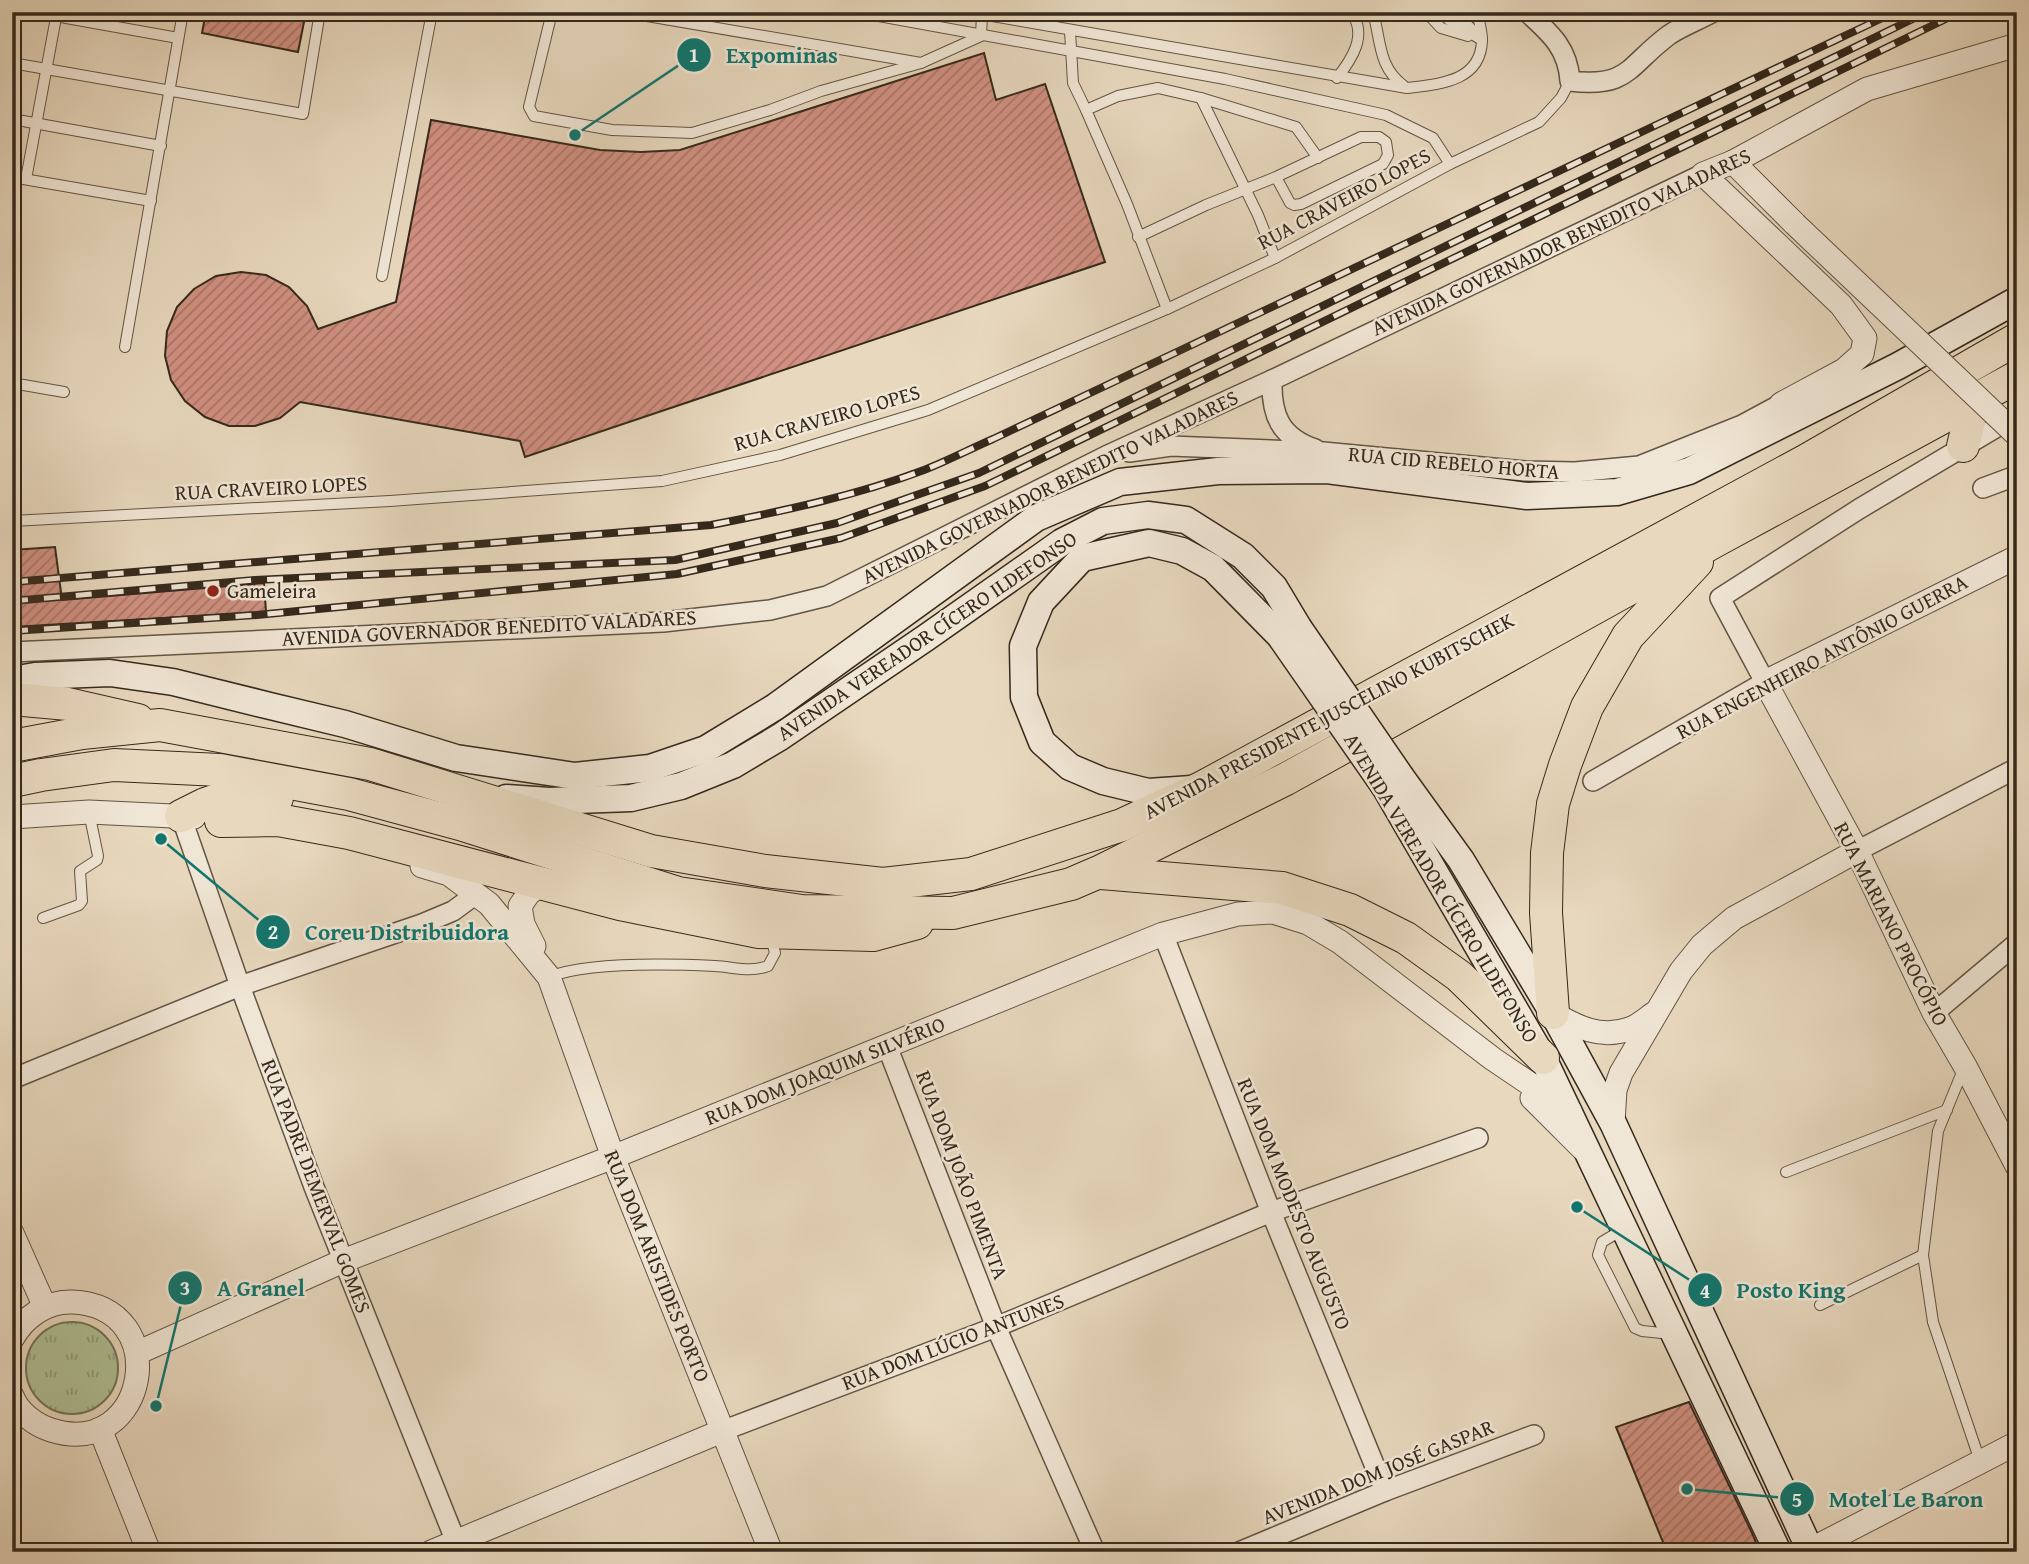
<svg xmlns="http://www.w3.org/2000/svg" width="2029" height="1564" font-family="'Gentium Book Plus',serif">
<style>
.park{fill:url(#park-tufts);stroke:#727459;stroke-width:2}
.building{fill:url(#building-hatch);stroke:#35291c;stroke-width:2}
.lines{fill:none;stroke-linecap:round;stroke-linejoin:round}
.service-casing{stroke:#625544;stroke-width:12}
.minor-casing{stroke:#625544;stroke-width:22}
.tertiary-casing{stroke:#625544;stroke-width:25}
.secondary-casing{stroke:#35291c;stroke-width:29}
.trunk-casing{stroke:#35291c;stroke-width:34}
.service{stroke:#f0e6d5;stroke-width:10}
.minor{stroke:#f0e6d5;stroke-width:19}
.tertiary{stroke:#f0e6d5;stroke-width:23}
.secondary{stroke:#f0e6d5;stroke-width:26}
.trunk{stroke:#e8d8be;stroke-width:32}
.rail-casing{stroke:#35291c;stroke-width:8}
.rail{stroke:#f0e6d5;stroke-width:5;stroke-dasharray:16;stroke-linecap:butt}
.tertiary-bridge-casing{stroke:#625544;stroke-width:25;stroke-linecap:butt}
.secondary-bridge-casing{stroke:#35291c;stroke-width:29;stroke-linecap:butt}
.tertiary-bridge{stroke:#f0e6d5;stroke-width:23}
.secondary-bridge{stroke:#f0e6d5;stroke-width:26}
.poi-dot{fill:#8f2418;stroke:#f0e6d5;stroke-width:2.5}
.labels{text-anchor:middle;stroke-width:5;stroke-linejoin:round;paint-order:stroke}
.street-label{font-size:21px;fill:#35291c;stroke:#f0e6d5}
.poi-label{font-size:21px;fill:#35291c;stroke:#f0e6d5;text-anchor:start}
.leader{fill:none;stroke:#0f766e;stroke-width:2.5}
.callout-dot{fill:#0f766e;stroke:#f0e6d5;stroke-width:2.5}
.mark-label{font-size:21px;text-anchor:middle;font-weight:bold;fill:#fff}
.callout-label{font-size:23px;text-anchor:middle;font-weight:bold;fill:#0f766e;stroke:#f0e6d5;stroke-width:5;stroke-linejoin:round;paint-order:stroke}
</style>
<defs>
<pattern id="park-tufts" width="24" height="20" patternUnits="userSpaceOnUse" patternTransform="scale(1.75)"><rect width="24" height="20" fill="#b0c096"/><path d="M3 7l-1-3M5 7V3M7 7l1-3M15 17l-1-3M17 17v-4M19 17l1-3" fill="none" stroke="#909c7a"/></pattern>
<pattern id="building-hatch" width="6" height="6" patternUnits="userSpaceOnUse" patternTransform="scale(1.75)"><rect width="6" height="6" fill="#d19081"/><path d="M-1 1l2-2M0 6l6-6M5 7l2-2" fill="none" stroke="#aa7669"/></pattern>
</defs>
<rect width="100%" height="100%" fill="#e8d8be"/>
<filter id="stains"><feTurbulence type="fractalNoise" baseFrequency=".00286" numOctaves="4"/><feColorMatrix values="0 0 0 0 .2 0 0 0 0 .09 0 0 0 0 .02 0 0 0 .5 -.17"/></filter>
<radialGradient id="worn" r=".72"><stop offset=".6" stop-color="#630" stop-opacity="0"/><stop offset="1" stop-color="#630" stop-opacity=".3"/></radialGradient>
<circle class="park" cx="72" cy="1368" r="46"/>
<g class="building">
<polygon points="206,12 306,12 298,52 202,33"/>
<polygon points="984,53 996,100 1045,84 1105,262 525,457 520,441 300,402 280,418 255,426 229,426 205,417 185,401 171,380 165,356 167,331 177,307 194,289 216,276 241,272 266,275 289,287 307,306 318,329 396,302 431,120 600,150 641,152 680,150"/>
<polygon points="55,547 62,600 264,583 266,612 12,627 12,550"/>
<polygon points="1689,1402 1752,1533 1760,1552 1667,1552 1616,1427"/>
</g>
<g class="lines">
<defs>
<g id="service">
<polyline points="33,12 178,38"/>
<polyline points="552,12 529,107 534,116 612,130 692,133 770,110 821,91 921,63"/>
<polyline points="624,12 921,63 981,36 982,15"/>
<polyline points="857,12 1225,79 1386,115 1433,138 1450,164"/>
<path d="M969 12 1407 88C1439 84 1481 82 1482 40 1482 31 1479 21 1477 12"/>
<path d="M1373 12C1381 41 1378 67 1404 86"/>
<polyline points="1426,12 1441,28 1468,36"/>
<polyline points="1441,12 1449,20 1482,40 1481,38"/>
<polyline points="1455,12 1472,30"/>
<polyline points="1070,31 1073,83 1086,110"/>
<polyline points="12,63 303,114 320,12"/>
<path d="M1337 78C1352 59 1368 35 1351 12"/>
<polyline points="1201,98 1258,215 1275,258"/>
<polyline points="12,119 161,146"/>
<polyline points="12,177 151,201"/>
<polyline points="26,179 57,12"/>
<polyline points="1138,237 1206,205 1276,177 1361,137 1379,137 1386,142 1388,155 1383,164 1301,204 1294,205 1290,203 1276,177"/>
<polyline points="382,276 432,12"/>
<polyline points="1167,309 1127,204 1086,110 1118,96 1158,88 1201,98 1296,127 1318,158"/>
<polyline points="125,347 183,12"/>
<polyline points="12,383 64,392"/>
<polyline points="12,521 390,501 662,481 780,455 928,410 1167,309 1275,258 1450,164 1539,122 1561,98 1570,81"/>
<polyline points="43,918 79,905 82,901 80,871 97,860 98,856 89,812"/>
<path d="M549 977C587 962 672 964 715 966 734 967 750 973 768 966L775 953 772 941 768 938"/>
<polyline points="1963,1070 1938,1131 1923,1255 1933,1322 1980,1461"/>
<polyline points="1786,1172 1947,1110"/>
<polyline points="1622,1230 1602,1242 1598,1255 1635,1328 1642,1331 1672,1334"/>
<polyline points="1820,1305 1923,1255"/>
</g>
<g id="minor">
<path d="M1527 12C1550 33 1568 48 1570 81 1630 88 1627 66 1669 35 1682 26 1699 20 1713 12"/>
<path d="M1272 380C1271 415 1280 437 1315 449"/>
<polyline points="1129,452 1171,446 1323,452 1525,471 1575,472 1639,466 1742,425 1781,404"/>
<polyline points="1983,488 2010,478 2017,477"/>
<polyline points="12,652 663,622 770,610 827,596 1106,456 1272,380 1703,174"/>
<polyline points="1593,781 1765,682 1720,598 1859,509 2017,415"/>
<polyline points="181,816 240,986 314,1187 456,1542"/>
<polyline points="1857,851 2017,768"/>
<polyline points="1163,934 1271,1212 1385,1491"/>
<polyline points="1934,1013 2017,943"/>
<polyline points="887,1046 996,1327 1095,1552"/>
<polyline points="12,1079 240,986 422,924 453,911 476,894"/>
<polyline points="722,1431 996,1327 1271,1212 1478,1138"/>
<polyline points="1239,1552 1385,1491 1534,1435"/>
</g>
<g id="tertiary">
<polyline points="1733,162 1795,224"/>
<polyline points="1765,433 1781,404 1844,370 1862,354 1865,338 1841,305 1703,174 1733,162 1867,89 2017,45"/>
<polyline points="2017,557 1765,682 1857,851 1934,1013 1965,1066 2017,1166"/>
<polyline points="12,817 89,812 194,817"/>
<polyline points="422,866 449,874 489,904 549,977 613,1157 771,1552"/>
<polyline points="534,946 523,924 520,906 529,893 542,884"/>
<path d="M1553 1013C1576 1027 1601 1039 1629 1029 1637 1027 1646 1019 1653 1014"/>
<polyline points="1532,1098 1582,1148"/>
<polyline points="1613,1123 1615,1090 1621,1073 1681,971 1702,945 1734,918 1857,851"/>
<polyline points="12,1233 45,1307"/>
<path d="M12 1339C24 1317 47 1301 72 1302 175 1306 148 1461 51 1430 35 1425 18 1412 12 1396"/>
<polyline points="137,1353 343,1261 613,1157 1163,934 1238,914 1273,912 1308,923 1340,942 1493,1059 1570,1111"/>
<polyline points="100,1429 149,1552"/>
<polyline points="431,1552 722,1431"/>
<polyline points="1806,1552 2017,1443"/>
</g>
<g id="secondary">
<polyline points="12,680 35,676 110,673 173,682 270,706 345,724 456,758 575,776 650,768 706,749 775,707 1036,518 1120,482 1218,471 1327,470 1527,496 1617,492 1689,471 1898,366 2017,300"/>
<polyline points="1401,777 1461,860 1553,1013 1613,1123 1811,1552"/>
<polyline points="1385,787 1543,1058 1778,1552"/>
<polyline points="1192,789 1148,792 1103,781 1070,767 1042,742 1024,697 1023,646 1041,602 1082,558 1149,543 1182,551 1213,568 1280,636"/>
<polyline points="506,798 549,801 631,798 681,786 733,765 780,737 927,637 1062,542 1103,521 1148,515 1186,520 1243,556 1274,587 1298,627"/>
</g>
<g id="trunk">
<polyline points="1963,446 1974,401"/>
<polyline points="12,699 68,704 138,720"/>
<polyline points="12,746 82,733 160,725 370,764 651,851 765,871 883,884 971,874 1122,825 1201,788 1805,461 2017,339"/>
<polyline points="12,781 41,775 114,765 220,770 349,794 460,824 678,893 802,911 953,913 1071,884 1099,872 1286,779 1719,539 2017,377"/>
<polyline points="181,816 205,804 231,795 277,798"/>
<polyline points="221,821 278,820 349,833 620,904 759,932 873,935 917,923"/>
<polyline points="1101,873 1282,888 1350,910 1406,938 1459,976 1543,1058"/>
<polyline points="1553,1013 1546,913 1547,853 1553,804 1565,765 1587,707 1628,636 1697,562"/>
</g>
</defs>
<use href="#service" class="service-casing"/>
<use href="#minor" class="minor-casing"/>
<use href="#tertiary" class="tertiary-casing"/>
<use href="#secondary" class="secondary-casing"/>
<use href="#trunk" class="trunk-casing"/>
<use href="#service" class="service"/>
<use href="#minor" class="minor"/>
<use href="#tertiary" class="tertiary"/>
<use href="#secondary" class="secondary"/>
<use href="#trunk" class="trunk"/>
<defs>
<g id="rail">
<path d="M12 582 711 525C783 511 855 496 924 470 947 461 970 449 993 439L1895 12"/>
<polyline points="12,601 255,580 675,560 837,523 979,473 1927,12"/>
<polyline points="12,631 257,615 677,574 841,538 985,486 1960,12"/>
</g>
</defs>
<use href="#rail" class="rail-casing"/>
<use href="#rail" class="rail"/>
<defs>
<polyline id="tertiary-bridge" points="1795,224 2017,435"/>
<g id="secondary-bridge">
<polyline points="1298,627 1401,777"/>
<polyline points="1280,636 1385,787"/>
</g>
</defs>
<use href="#tertiary-bridge" class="tertiary-bridge-casing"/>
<use href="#secondary-bridge" class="secondary-bridge-casing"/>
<use href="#tertiary-bridge" class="tertiary-bridge"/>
<use href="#secondary-bridge" class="secondary-bridge"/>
</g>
<circle class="poi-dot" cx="213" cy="591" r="7"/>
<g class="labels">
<g class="street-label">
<text transform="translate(1344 199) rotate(-28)" y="7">RUA CRAVEIRO LOPES</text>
<text transform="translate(1561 242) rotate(-25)" y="7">AVENIDA GOVERNADOR BENEDITO VALADARES</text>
<text transform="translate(827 418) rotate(-16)" y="7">RUA CRAVEIRO LOPES</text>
<text transform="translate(1454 463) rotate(5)" y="7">RUA CID REBELO HORTA</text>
<text transform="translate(1050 487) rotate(-26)" y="7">AVENIDA GOVERNADOR BENEDITO VALADARES</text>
<text transform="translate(271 488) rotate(-3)" y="7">RUA CRAVEIRO LOPES</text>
<text transform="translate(489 628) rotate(-3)" y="7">AVENIDA GOVERNADOR BENEDITO VALADARES</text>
<text transform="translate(927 636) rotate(-34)" y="7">AVENIDA VEREADOR CÍCERO ILDEFONSO</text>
<text transform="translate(1822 657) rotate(-28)" y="7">RUA ENGENHEIRO ANTÔNIO GUERRA</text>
<text transform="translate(1329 716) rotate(-28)" y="7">AVENIDA PRESIDENTE JUSCELINO KUBITSCHEK</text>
<text transform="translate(1441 888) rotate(59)" y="7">AVENIDA VEREADOR CÍCERO ILDEFONSO</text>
<text transform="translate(1891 924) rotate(63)" y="7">RUA MARIANO PROCÓPIO</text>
<text transform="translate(825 1071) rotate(-22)" y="7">RUA DOM JOAQUIM SILVÉRIO</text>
<text transform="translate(962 1175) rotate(69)" y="7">RUA DOM JOÃO PIMENTA</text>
<text transform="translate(316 1186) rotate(69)" y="7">RUA PADRE DEMERVAL GOMES</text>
<text transform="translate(1294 1204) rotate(68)" y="7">RUA DOM MODESTO AUGUSTO</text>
<text transform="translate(657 1266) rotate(68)" y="7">RUA DOM ARISTIDES PORTO</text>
<text transform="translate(953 1342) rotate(-21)" y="7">RUA DOM LÚCIO ANTUNES</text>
<text transform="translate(1378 1472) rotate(-22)" y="7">AVENIDA DOM JOSÉ GASPAR</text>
</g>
<g class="poi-label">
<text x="227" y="598">Gameleira</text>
</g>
</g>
<path class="leader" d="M575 135L694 55M161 839L273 932M156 1406L185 1288M1577 1207L1705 1290M1687 1489L1797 1499"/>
<g class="callout-dot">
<circle cx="575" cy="135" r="7"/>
<circle cx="161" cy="839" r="7"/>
<circle cx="156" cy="1406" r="7"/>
<circle cx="1577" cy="1207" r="7"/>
<circle cx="1687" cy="1489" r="7"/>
<circle cx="694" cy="55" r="18"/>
<circle cx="273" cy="932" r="18"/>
<circle cx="185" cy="1288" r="18"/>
<circle cx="1705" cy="1290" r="18"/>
<circle cx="1797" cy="1499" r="18"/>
</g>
<g class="mark-label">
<text x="694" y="62">1</text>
<text x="273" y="939">2</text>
<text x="185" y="1295">3</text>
<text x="1705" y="1298">4</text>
<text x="1797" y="1507">5</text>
</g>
<g class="callout-label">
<text x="782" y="63">Expominas</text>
<text x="407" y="940">Coreu Distribuidora</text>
<text x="261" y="1296">A Granel</text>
<text x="1791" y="1298">Posto King</text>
<text x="1906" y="1507">Motel Le Baron</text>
</g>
<rect width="2029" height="1564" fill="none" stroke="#e8d8be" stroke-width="42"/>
<rect x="14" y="14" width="2001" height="1536" fill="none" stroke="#35291c" stroke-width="3.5"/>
<rect x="21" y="21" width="1987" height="1522" fill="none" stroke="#35291c" stroke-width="2"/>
<rect width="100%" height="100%" filter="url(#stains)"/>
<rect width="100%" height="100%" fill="url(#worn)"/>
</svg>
